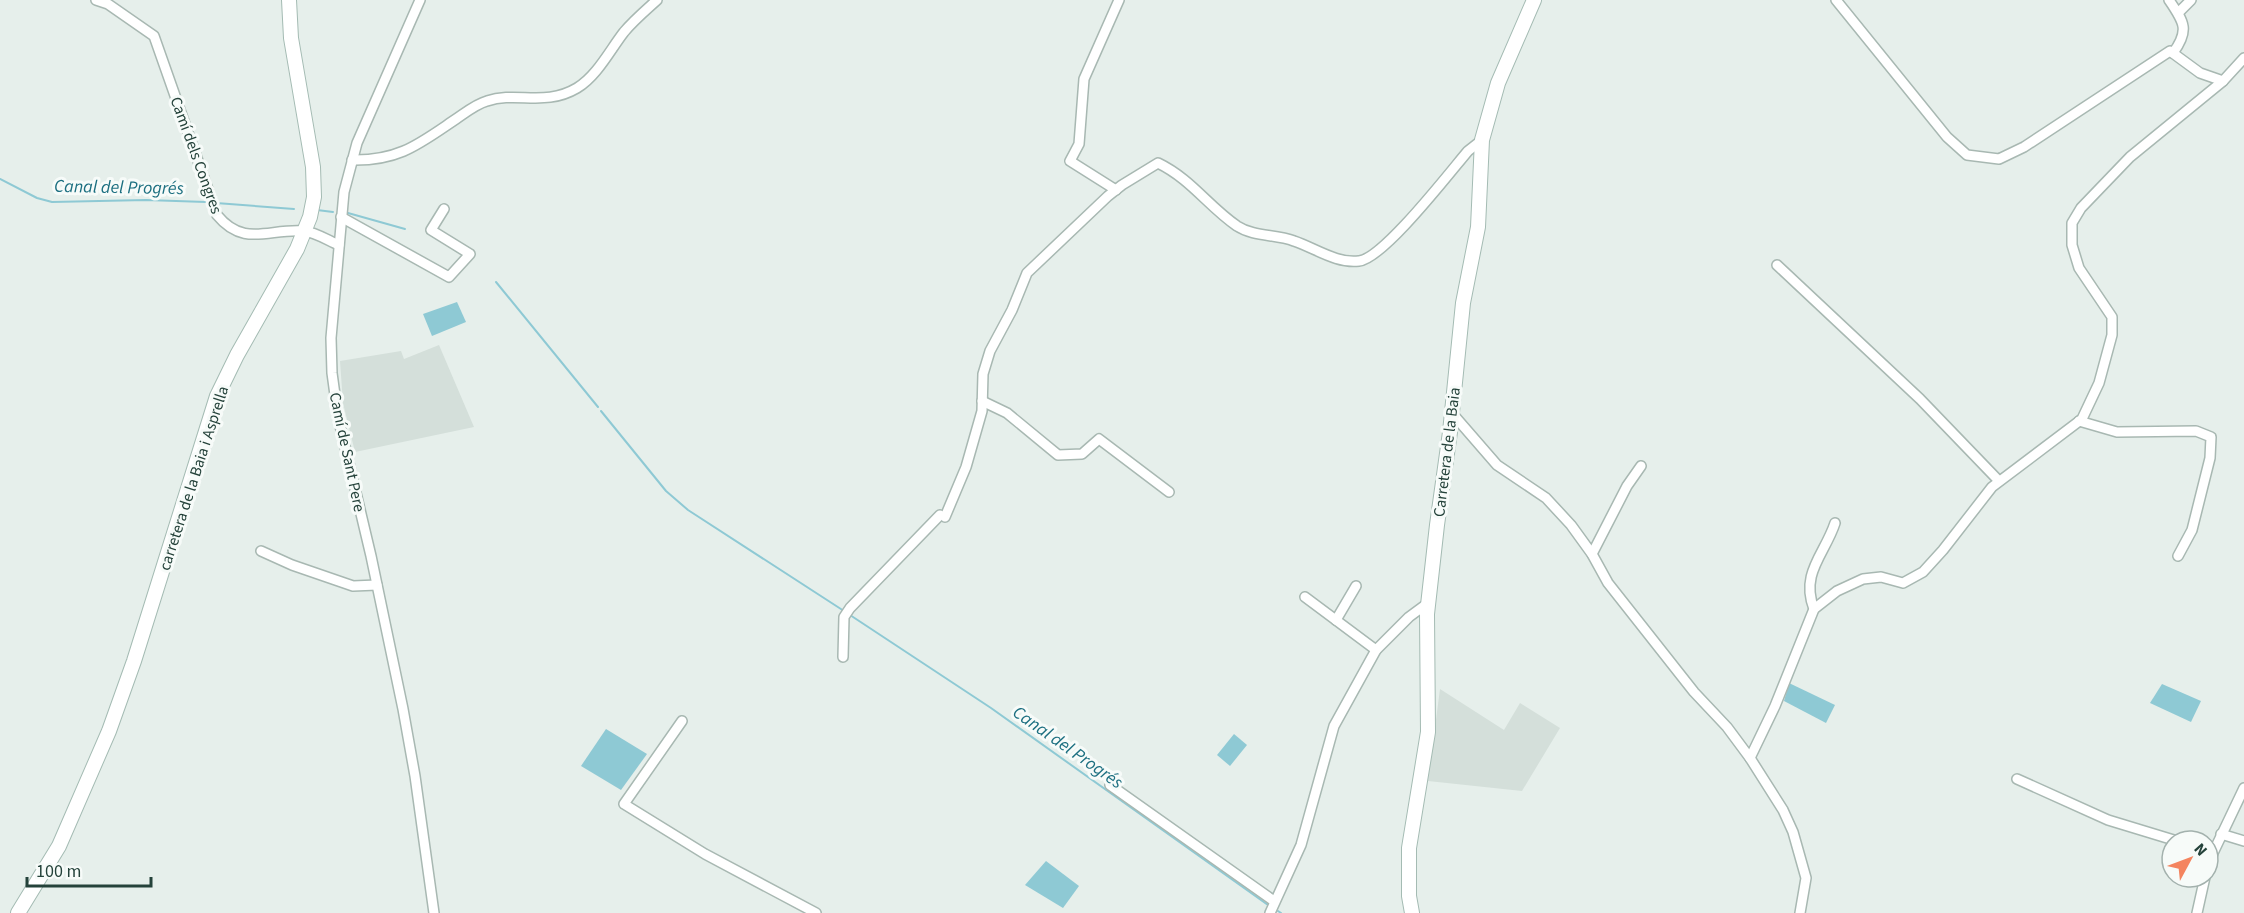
<svg xmlns="http://www.w3.org/2000/svg" width="2244" height="913" font-family="'Source Sans 3',sans-serif">
<style>
.built{fill:#d4dfda}
.water{fill:#8ec9d4}
.lines{fill:none;stroke-linecap:round;stroke-linejoin:round}
.stream{stroke:#8ec9d4;stroke-width:2}
.minor-casing{stroke:#a8b8b2;stroke-width:12}
.secondary-casing{stroke:#a4bbb3;stroke-width:16}
.minor{stroke:#fff;stroke-width:9}
.secondary{stroke:#fff;stroke-width:14}
.labels{text-anchor:middle;stroke-width:6;stroke-linejoin:round;paint-order:stroke}
.street-label{font-size:16px;fill:#24423a;stroke:#f7fbf9}
.water-label{font-size:18px;font-style:italic;fill:#1c6f80;stroke:#f7fbf9}
</style>
<rect width="100%" height="100%" fill="#e6efeb"/>
<g class="built">
<polygon points="439,345 474,427 355,452 343,403 340,361 401,351 404,359"/>
<polygon points="1440,689 1504,730 1520,703 1560,728 1522,791 1428,781"/>
</g>
<g class="water">
<polygon points="457,302 466,322 432,336 423,314"/>
<polygon points="1789,683 1835,705 1826,723 1784,701"/>
<polygon points="2162,684 2201,701 2191,722 2150,703"/>
<polygon points="606,729 647,754 621,790 581,766"/>
<polygon points="1234,734 1247,745 1230,766 1217,755"/>
<polygon points="1046,861 1079,886 1063,908 1025,885"/>
</g>
<g class="lines">
<g class="stream">
<polyline points="0,179 37,198 52,202 146,200 206,202"/>
<polyline points="216,203 294,209"/>
<polyline points="317,210 333,212"/>
<polyline points="348,213 405,229"/>
<polyline points="496,282 598,407"/>
<polyline points="601,411 666,491 688,510 844,611"/>
<polyline points="850,615 991,708 1268,905"/>
<polyline points="1278,911 1281,913"/>
</g>
<defs>
<g id="minor">
<path d="M96 0 108 4 154 36 217 215C244 248 269 228 304 231 315 232 329 241 339 245"/>
<polyline points="420,0 357,143 344,192 331,338 332,373 338,417 371,556 403,709 415,776 434,913"/>
<polyline points="1836,0 1947,137 1967,155 1999,159 2024,147 2170,51 2200,73 2223,81"/>
<path d="M2169 0C2184 22 2190 30 2173 53"/>
<polyline points="2178,13 2191,0"/>
<path d="M352 160C399 161 419 144 456 119 465 113 476 104 487 101 517 91 545 107 577 88 597 76 610 50 624 32 634 20 646 10 657 0"/>
<polyline points="1116,190 1070,161 1079,144 1084,79 1119,0"/>
<polyline points="341,217 449,277 470,254 431,230 444,209"/>
<polyline points="1777,265 1920,399 1999,481"/>
<polyline points="982,401 1007,413 1058,455 1082,454 1099,439 1169,492"/>
<polyline points="1451,412 1497,465 1546,498 1571,525 1592,554 1608,583 1694,692 1727,727 1750,758 1783,810 1793,832 1806,878 1800,913"/>
<polyline points="2079,421 2117,432 2196,431 2211,437 2210,458 2192,530 2178,556"/>
<path d="M945 517 966 467 982 411 983 374 990 351 1012 310 1027 273 1108 196 1122 185 1158 163C1191 179 1208 206 1237 226 1254 237 1275 234 1294 241 1315 248 1337 264 1359 261 1383 259 1450 172 1468 151L1482 140"/>
<polyline points="261,551 292,565 353,586 377,585"/>
<polyline points="1592,554 1627,486 1641,466"/>
<polyline points="1305,597 1376,650"/>
<path d="M1814 609C1800 573 1825 554 1835 523"/>
<polyline points="1336,620 1356,586"/>
<polyline points="843,657 844,617 850,608 940,515"/>
<polyline points="682,721 624,804 705,854 816,913"/>
<polyline points="1750,758 1775,706 1814,609 1837,591 1863,579 1881,577 1903,583 1923,572 1943,550 1992,487 2082,419 2099,383 2112,335 2112,317 2079,268 2072,245 2072,223 2081,208 2130,157 2223,81 2244,58"/>
<polyline points="2017,779 2108,820 2177,841"/>
<polyline points="1110,785 1274,901"/>
<polyline points="2221,834 2244,841"/>
<polyline points="2208,868 2213,853 2244,788"/>
<polyline points="1270,913 1301,845 1334,726 1376,650 1409,617 1428,603"/>
<polyline points="2197,913 2205,877"/>
</g>
<g id="secondary">
<polyline points="18,913 59,846 109,731 134,661 217,396 237,355 297,249 310,217 314,197 313,167 291,38 289,0"/>
<polyline points="1412,913 1409,896 1409,848 1428,732 1427,614 1437,525 1450,432 1463,303 1478,227 1482,140 1498,83 1534,0"/>
</g>
</defs>
<use href="#minor" class="minor-casing"/>
<use href="#secondary" class="secondary-casing"/>
<use href="#minor" class="minor"/>
<use href="#secondary" class="secondary"/>
</g>
<g class="labels">
<g class="street-label">
<text transform="translate(197 155) rotate(70)" y="6">Camí dels Congres</text>
<text transform="translate(348 452) rotate(78)" y="6">Camí de Sant Pere</text>
<text transform="translate(1446 452) rotate(-83)" y="6">Carretera de la Baia</text>
<text transform="translate(193 478) rotate(-72)" y="6">carretera de la Baia i Asprella</text>
</g>
<g class="water-label">
<text transform="translate(119 187) rotate(1)" y="6">Canal del Progrés</text>
<text transform="translate(1068 747) rotate(35)" y="6">Canal del Progrés</text>
</g>
</g>
<g transform="translate(2190 859) rotate(49)"><circle r="28" fill="#f7fbf9" stroke="#a3b1ad" stroke-width="1.5"/>
<path d="M0-4.5L10 22L0 15L-10 22Z" fill="#f4845f"/>
<text y="-9" font-size="16" font-weight="bold" text-anchor="middle" fill="#24423a">N</text>
</g>
<path d="M27 877v9h124v-9" fill="none" stroke="#24423a" stroke-width="3"/>
<text x="36" y="877" font-size="18" fill="#24423a" stroke="#f7fbf9" stroke-width="4.5" paint-order="stroke">100 m</text>
</svg>
